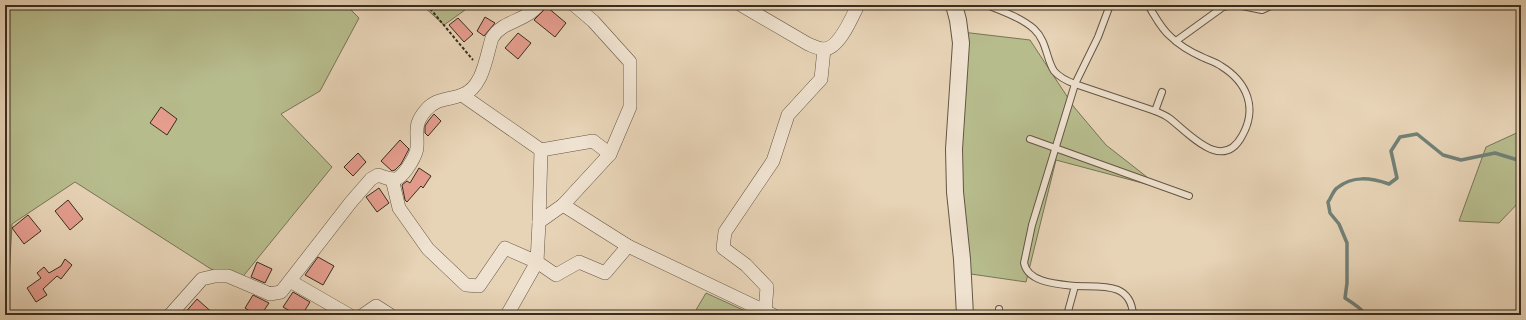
<svg xmlns="http://www.w3.org/2000/svg" width="1526" height="320" font-family="Alegreya,serif">
<style>
.green{fill:#b7bc8d;stroke:#787456}
.lines{fill:none;stroke-linecap:round;stroke-linejoin:round}
.stream{stroke:#718076;stroke-width:3.5}
.building{fill:#e59d8e;stroke:#382d1e}
.service-casing{stroke:#645644;stroke-width:8}
.minor-casing{stroke:#645644;stroke-width:14}
.tertiary-casing{stroke:#645644;stroke-width:18}
.path{stroke:#382d1e;stroke-width:2;stroke-dasharray:3 2;stroke-linecap:butt}
.service{stroke:#efe2d0;stroke-width:6}
.minor{stroke:#efe2d0;stroke-width:13}
.tertiary{stroke:#efe2d0;stroke-width:16}
</style>
<rect width="100%" height="100%" fill="#e7d3b6"/>
<filter id="stains"><feTurbulence type="fractalNoise" baseFrequency=".005" numOctaves="4"/><feColorMatrix values="0 0 0 0 .2 0 0 0 0 .09 0 0 0 0 .02 0 0 0 .5 -.17"/></filter>
<radialGradient id="worn" r=".72"><stop offset=".6" stop-color="#630" stop-opacity="0"/><stop offset="1" stop-color="#630" stop-opacity=".3"/></radialGradient>
<g class="green">
<polygon points="5,5 346,5 359,18 320,91 281,114 332,167 236,285 75,182 12,224 7,315 5,315"/>
<polygon points="422,5 472,5 444,25"/>
<polygon points="962,32 1030,40 1074,107 1106,145 1161,188 1056,160 1026,282 964,273 951,152"/>
<polygon points="1521,131 1521,200 1499,223 1459,221 1486,147"/>
<polygon points="1521,287 1521,315 1515,315"/>
<polygon points="706,293 754,315 693,315"/>
</g>
<g class="lines">
<path class="stream" d="M1366 315C1361 308 1353 303 1345 298L1347 283V243L1339 224 1330 213 1328 202C1331 198 1333 191 1337 188 1353 175 1371 178 1389 184L1397 178 1391 151 1400 137 1417 134 1443 155 1461 160 1495 153 1521 161"/>
</g>
<g class="building">
<polygon points="547,7 566,23 555,37 534,20"/>
<polygon points="485,17 495,23 484,36 477,31"/>
<polygon points="458,18 473,34 464,42 449,25"/>
<polygon points="518,33 531,43 518,59 505,48"/>
<polygon points="161,107 177,119 167,135 150,123"/>
<polygon points="434,114 441,121 428,136 425,133 425,126 429,120"/>
<polygon points="400,140 409,149 401,164 395,170 392,171 381,161"/>
<polygon points="358,153 366,162 353,176 344,167"/>
<polygon points="419,168 431,176 423,188 421,186 407,202 405,200 402,185 407,181 410,183"/>
<polygon points="379,188 389,203 377,212 366,197"/>
<polygon points="68,200 83,219 70,230 55,211"/>
<polygon points="28,215 41,231 24,244 12,228"/>
<polygon points="318,257 334,266 323,285 305,275"/>
<polygon points="65,259 72,265 61,279 57,276 43,289 47,295 36,302 27,288 41,278 37,273 44,267 49,273 61,266"/>
<polygon points="257,262 272,269 265,283 251,277"/>
<polygon points="293,292 310,302 302,315 297,315 283,307"/>
<polygon points="253,295 269,303 261,315 256,315 245,308"/>
<polygon points="197,299 215,315 183,315"/>
</g>
<g class="lines">
<defs>
<g id="service">
<path d="M987 5C1002 11 1022 18 1034 29 1047 41 1046 59 1054 71 1060 78 1067 81 1075 84L1032 225 1024 263C1028 283 1058 284 1075 286L1067 315"/>
<path d="M1110 5 1098 37 1075 84 1155 111C1160 113 1165 115 1169 118 1189 133 1222 173 1242 136 1258 108 1247 82 1221 66 1215 62 1208 60 1202 57 1191 52 1179 45 1171 37 1161 29 1155 16 1148 5"/>
<polyline points="1237,5 1262,10 1273,5"/>
<polyline points="1176,41 1223,7 1231,5"/>
<polyline points="1155,111 1162,92"/>
<polyline points="1030,139 1189,196"/>
<path d="M1075 286C1100 287 1131 281 1133 315"/>
<polyline points="999,315 999,309"/>
</g>
<g id="minor">
<polyline points="574,5 593,21 630,62 630,107 610,154 563,205 628,246 773,315"/>
<path d="M741 5 808 44C813 46 818 49 824 49 839 49 852 17 858 5"/>
<polyline points="462,95 541,150 593,141 610,154"/>
<polyline points="392,179 399,208 428,249 466,285 479,286 505,248 537,262 556,275 579,262 605,273 628,246"/>
<polyline points="539,222 541,150"/>
<polyline points="290,281 349,315"/>
<polyline points="765,312 767,287 746,265 723,248 725,232 773,161 788,115 821,79 824,49"/>
<path d="M170 315 202 279 215 276H228L270 294 281 292 351 202 371 179 378 175C384 177 392 181 398 178 405 174 417 155 417 147 418 131 413 125 426 110 436 98 448 100 462 95 483 88 486 57 492 38 500 24 517 22 530 13 533 11 536 8 539 5"/>
<polyline points="363,315 376,306 390,315"/>
<polyline points="507,315 537,262 539,222 563,205"/>
</g>
<polyline id="tertiary" points="954,5 958,20 961,43 954,149 955,192 962,259 965,315"/>
</defs>
<use href="#service" class="service-casing"/>
<use href="#minor" class="minor-casing"/>
<use href="#tertiary" class="tertiary-casing"/>
<polyline class="path" points="427,5 473,60"/>
<use href="#service" class="service"/>
<use href="#minor" class="minor"/>
<use href="#tertiary" class="tertiary"/>
</g>
<rect width="1526" height="320" fill="none" stroke="#e7d3b6" stroke-width="20"/>
<rect x="6" y="6" width="1514" height="308" fill="none" stroke="#382d1e" stroke-width="2"/>
<rect x="10" y="10" width="1506" height="300" fill="none" stroke="#382d1e"/>
<rect width="100%" height="100%" filter="url(#stains)"/>
<rect width="100%" height="100%" fill="url(#worn)"/>
</svg>
